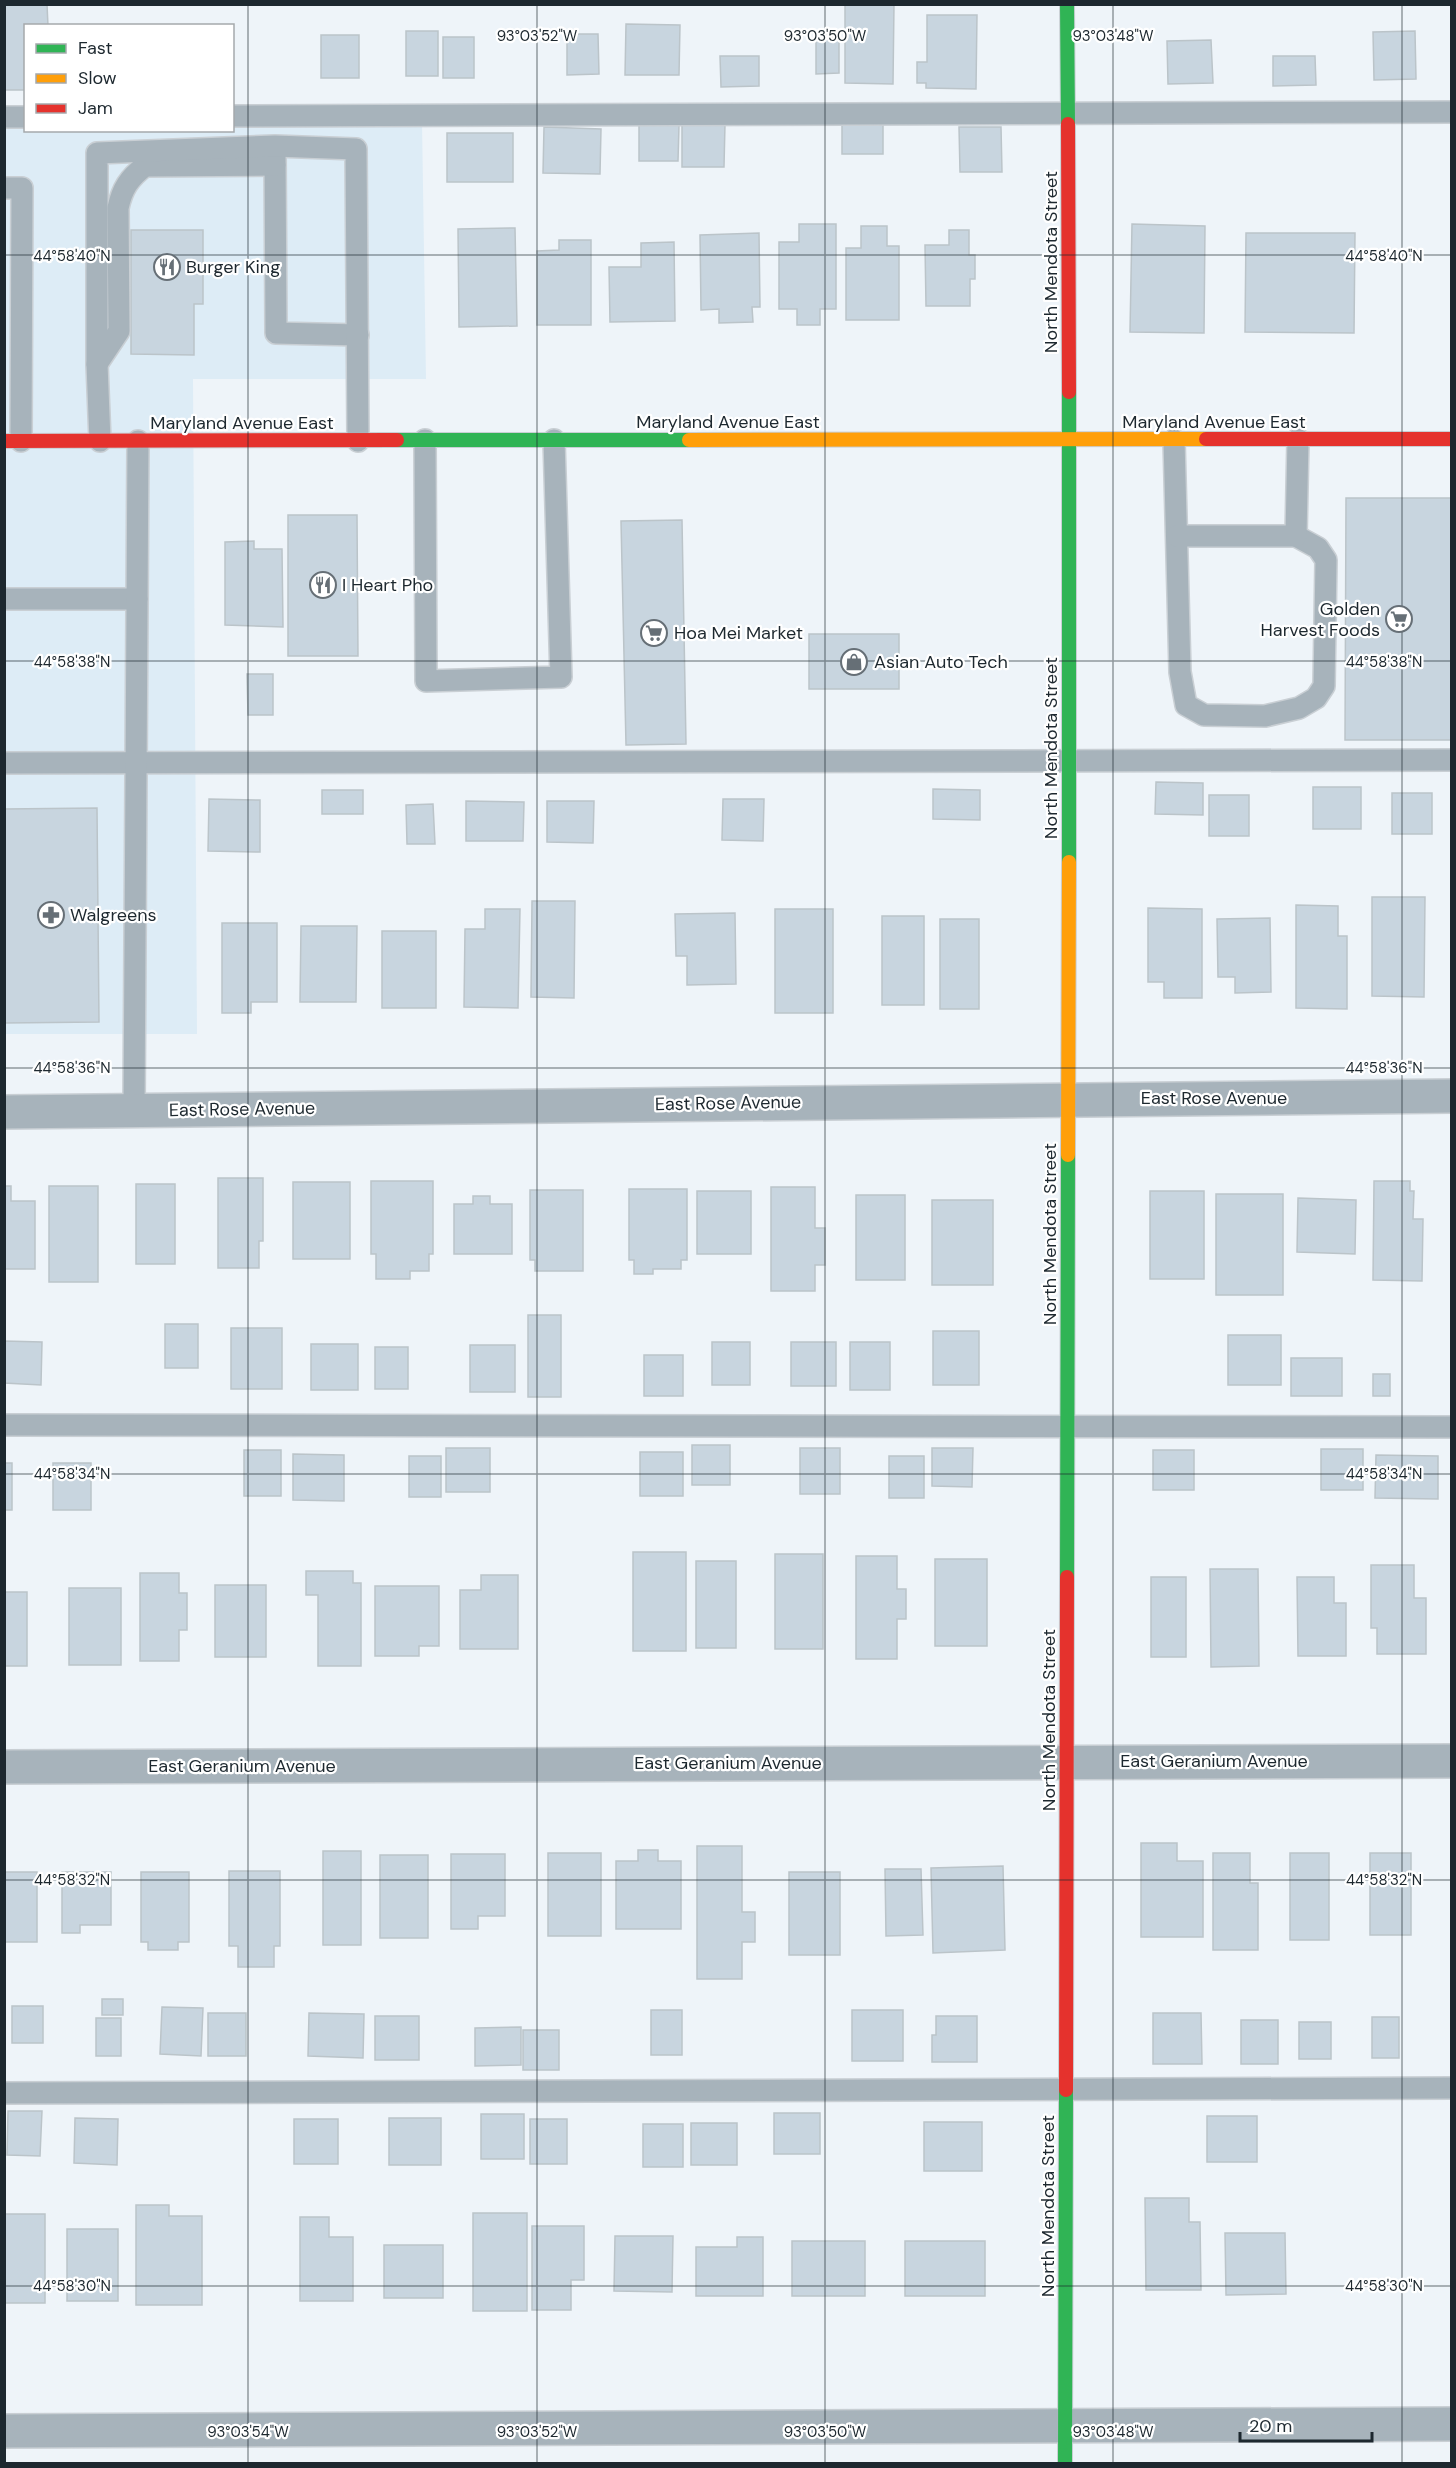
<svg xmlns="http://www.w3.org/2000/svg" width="1456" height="2468" font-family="'DM Sans',sans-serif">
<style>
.built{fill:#ddecf6}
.building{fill:#c8d5df;stroke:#bbc4c9;stroke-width:1.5}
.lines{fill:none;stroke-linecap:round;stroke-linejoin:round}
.lane-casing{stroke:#c9cfd4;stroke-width:24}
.street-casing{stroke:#c9cfd4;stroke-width:36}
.fast-casing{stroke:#c9cfd4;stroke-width:16}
.slow-casing{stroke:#c9cfd4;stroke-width:16}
.jam-casing{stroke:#c9cfd4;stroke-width:16}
.lane{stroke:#a7b3bb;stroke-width:21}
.street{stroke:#a7b3bb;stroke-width:33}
.fast{stroke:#30b455;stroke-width:14}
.slow{stroke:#ff9f0a;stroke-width:14}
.jam{stroke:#e5322d;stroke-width:14}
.ticks{fill:none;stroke:#1d282f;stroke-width:1.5;stroke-opacity:0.45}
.labels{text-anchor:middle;stroke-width:4.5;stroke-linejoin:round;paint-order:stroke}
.street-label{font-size:18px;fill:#1d282f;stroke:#fff}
.poi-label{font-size:18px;fill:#1d282f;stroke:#fff;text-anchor:start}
.ticks-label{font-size:15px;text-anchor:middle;fill:#1d282f;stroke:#fff;stroke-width:4.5;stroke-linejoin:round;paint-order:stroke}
</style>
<rect width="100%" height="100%" fill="#eef4f9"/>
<polygon class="built" points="422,122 426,379 193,379 197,1034 5,1034 4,123 25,123 26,130 232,130 233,123"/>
<g class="building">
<polygon points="4,4 47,4 48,26 26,26 26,90 4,90"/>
<polygon points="845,4 894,4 893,84 845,83"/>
<polygon points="927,15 977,15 976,89 926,88 926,83 917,83 917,62 927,62"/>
<polygon points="626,24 680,25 679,75 625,75"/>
<rect x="406" y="31" width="32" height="45"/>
<polygon points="1415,31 1416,79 1374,80 1373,32"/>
<polygon points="567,34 598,34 599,74 567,75"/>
<polygon points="816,34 839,34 839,73 816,74"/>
<rect x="321" y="35" width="38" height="43"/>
<rect x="443" y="37" width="31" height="41"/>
<polygon points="1211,40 1213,83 1168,84 1167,41"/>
<polygon points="720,56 759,56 759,86 721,87"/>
<polygon points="1273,56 1315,56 1316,85 1273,86"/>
<polygon points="682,124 725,124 724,167 682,167"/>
<rect x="842" y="124" width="41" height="30"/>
<polygon points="639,125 679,125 678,161 639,161"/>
<polygon points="544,127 601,129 600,174 543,173"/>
<polygon points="959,127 1001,127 1002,172 960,172"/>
<rect x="447" y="133" width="66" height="49"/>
<polygon points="799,224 836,224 836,309 820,309 820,325 797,325 797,309 779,309 779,242 799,242"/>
<polygon points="1132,224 1205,226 1204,333 1130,332"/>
<polygon points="861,226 887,226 887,246 899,246 899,320 846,320 846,248 861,248"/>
<polygon points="515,228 517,326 459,327 458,229"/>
<polygon points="131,230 203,230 203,304 194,304 194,355 131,354"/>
<polygon points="949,230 969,230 969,255 975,255 975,279 970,279 970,306 926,306 925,245 949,245"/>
<polygon points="759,233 760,307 752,307 753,322 719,323 719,309 701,310 700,235"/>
<polygon points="1246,233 1355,233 1354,333 1245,332"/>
<polygon points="559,240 591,240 591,325 537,325 537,251 559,250"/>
<polygon points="674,242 675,321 610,322 609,267 641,267 641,243"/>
<polygon points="1346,498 1452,498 1452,740 1345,740"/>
<polygon points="288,515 357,515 358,656 288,656"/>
<polygon points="682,520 686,744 626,745 621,521"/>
<polygon points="254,541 254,549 282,549 283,627 225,625 225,542"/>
<rect x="809" y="634" width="90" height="55"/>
<polygon points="247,674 273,674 273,715 248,715"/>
<polygon points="1156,782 1203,783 1203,815 1155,814"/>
<rect x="1313" y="787" width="48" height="42"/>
<polygon points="933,789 980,790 980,820 933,819"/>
<rect x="322" y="790" width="41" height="24"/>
<rect x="1392" y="793" width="40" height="41"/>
<rect x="1209" y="795" width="40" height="41"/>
<polygon points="209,799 260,800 260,852 208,851"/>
<polygon points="723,799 764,799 763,841 722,840"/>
<polygon points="466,801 524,802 523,841 466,841"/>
<polygon points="547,801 594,801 593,843 547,842"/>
<polygon points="433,804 435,844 407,844 406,805"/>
<polygon points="97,808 99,1022 4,1023 4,809"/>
<polygon points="1372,897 1425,897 1424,997 1372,996"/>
<polygon points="532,901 575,901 574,998 531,997"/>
<polygon points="1296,905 1338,906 1338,936 1347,936 1347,1009 1296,1008"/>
<polygon points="1148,908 1202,909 1202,998 1164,998 1164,982 1148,982"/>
<polygon points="485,909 520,909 518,1008 464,1007 465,929 485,929"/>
<rect x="775" y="909" width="58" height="104"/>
<polygon points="735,913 736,984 687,985 687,956 676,956 675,914"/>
<rect x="882" y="916" width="42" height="89"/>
<polygon points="1270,918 1271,992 1235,993 1235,977 1218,977 1217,919"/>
<rect x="940" y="919" width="39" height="90"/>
<polygon points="222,923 277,923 277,1002 251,1002 251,1013 222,1013"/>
<polygon points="301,926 357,926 356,1002 300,1002"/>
<rect x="382" y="931" width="54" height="77"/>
<polygon points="218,1178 263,1178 263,1241 259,1241 259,1268 218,1268"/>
<polygon points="371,1181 433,1181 433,1254 429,1254 429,1271 410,1271 410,1279 376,1279 376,1254 371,1254"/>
<polygon points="1374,1181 1410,1181 1410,1191 1414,1191 1413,1219 1423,1219 1422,1281 1373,1280"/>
<rect x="293" y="1182" width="57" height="77"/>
<rect x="136" y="1184" width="39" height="80"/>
<polygon points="4,1186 11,1186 11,1201 35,1201 35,1269 4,1269"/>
<rect x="49" y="1186" width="49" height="96"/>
<polygon points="771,1187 815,1187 815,1228 825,1228 825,1265 815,1265 815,1291 771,1291"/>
<polygon points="629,1189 687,1189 687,1260 681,1260 681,1269 653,1269 653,1274 634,1274 634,1260 629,1260"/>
<polygon points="530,1190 583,1190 583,1271 535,1271 535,1260 530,1260"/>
<rect x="697" y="1191" width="54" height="63"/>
<rect x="1150" y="1191" width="54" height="88"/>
<rect x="1216" y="1194" width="67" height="101"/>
<rect x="856" y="1195" width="49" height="85"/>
<polygon points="473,1196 490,1196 490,1204 512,1204 512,1254 454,1254 454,1204 473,1204"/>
<polygon points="1298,1198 1356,1200 1355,1254 1297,1252"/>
<rect x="932" y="1200" width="61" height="85"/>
<rect x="528" y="1315" width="33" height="82"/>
<rect x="165" y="1324" width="33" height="44"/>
<rect x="231" y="1328" width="51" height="61"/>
<rect x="933" y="1331" width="46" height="54"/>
<rect x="1228" y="1335" width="53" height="50"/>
<polygon points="4,1341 42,1342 41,1385 4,1383"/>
<rect x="712" y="1342" width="38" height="43"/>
<rect x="791" y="1342" width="45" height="44"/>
<rect x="850" y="1342" width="40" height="48"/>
<rect x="311" y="1344" width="47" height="46"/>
<rect x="470" y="1345" width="45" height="47"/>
<rect x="375" y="1347" width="33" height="42"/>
<rect x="644" y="1355" width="39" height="41"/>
<rect x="1291" y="1358" width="51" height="38"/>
<rect x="1373" y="1374" width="17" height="22"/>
<rect x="692" y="1445" width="38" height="40"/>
<rect x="446" y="1448" width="44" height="44"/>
<rect x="800" y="1448" width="40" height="46"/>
<polygon points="932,1448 973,1448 972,1487 932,1486"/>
<rect x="1321" y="1449" width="42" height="41"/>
<rect x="244" y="1450" width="37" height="46"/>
<rect x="1153" y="1450" width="41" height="40"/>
<rect x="640" y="1452" width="43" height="44"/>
<polygon points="293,1454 344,1455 344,1501 293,1500"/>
<polygon points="1376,1455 1438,1456 1438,1499 1375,1498"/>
<rect x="409" y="1456" width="32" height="41"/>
<rect x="889" y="1456" width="35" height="42"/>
<rect x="4" y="1463" width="8" height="47"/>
<rect x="53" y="1463" width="38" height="47"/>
<rect x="633" y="1552" width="53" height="99"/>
<rect x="775" y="1554" width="48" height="95"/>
<polygon points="856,1556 897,1556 897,1589 906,1589 906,1619 897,1619 897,1659 856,1659"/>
<rect x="935" y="1559" width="52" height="87"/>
<rect x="696" y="1561" width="40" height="87"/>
<polygon points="1371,1565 1414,1565 1414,1598 1426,1598 1426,1654 1377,1654 1377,1628 1371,1628"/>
<polygon points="1210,1569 1258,1569 1259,1666 1211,1667"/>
<polygon points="306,1571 353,1571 353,1583 361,1583 361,1666 318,1666 318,1595 306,1595"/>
<polygon points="140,1573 179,1573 179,1593 187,1593 187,1630 179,1630 179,1661 140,1661"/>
<polygon points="481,1575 518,1575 518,1649 460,1649 460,1590 481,1590"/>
<rect x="1151" y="1577" width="35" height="80"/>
<polygon points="1297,1577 1334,1577 1334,1603 1346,1603 1346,1656 1298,1656"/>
<rect x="215" y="1585" width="51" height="72"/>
<polygon points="375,1586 439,1586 439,1646 419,1646 419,1656 375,1656"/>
<rect x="69" y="1588" width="52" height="77"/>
<rect x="4" y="1592" width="23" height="74"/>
<polygon points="1141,1843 1177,1843 1177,1861 1203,1861 1203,1937 1141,1937"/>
<polygon points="697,1846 742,1846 742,1912 755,1912 755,1942 742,1942 742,1979 697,1979"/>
<polygon points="638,1850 658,1850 658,1861 681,1861 681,1929 616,1929 616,1861 638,1861"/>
<rect x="323" y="1851" width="38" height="94"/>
<rect x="548" y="1853" width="53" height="83"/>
<polygon points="1213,1853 1250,1853 1250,1883 1258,1883 1258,1950 1213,1950"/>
<rect x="1290" y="1853" width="39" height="87"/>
<rect x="1370" y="1853" width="41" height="82"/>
<polygon points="451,1854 505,1854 505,1916 478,1916 478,1929 451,1929"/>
<rect x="380" y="1855" width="48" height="83"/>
<polygon points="1003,1866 1005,1950 933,1953 931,1868"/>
<polygon points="885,1869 921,1869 923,1935 886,1936"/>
<polygon points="229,1871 280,1871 280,1946 274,1946 274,1967 238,1967 238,1946 229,1946"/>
<rect x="4" y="1872" width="33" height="70"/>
<polygon points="62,1872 111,1872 111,1925 80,1925 80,1933 62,1933"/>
<polygon points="141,1872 189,1872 189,1942 178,1942 178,1950 148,1950 148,1942 141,1942"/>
<rect x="789" y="1872" width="51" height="83"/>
<rect x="102" y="1999" width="21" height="16"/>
<rect x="12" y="2006" width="31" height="37"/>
<polygon points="162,2007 203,2008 201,2056 160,2054"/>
<rect x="651" y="2010" width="31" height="45"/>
<rect x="852" y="2010" width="51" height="51"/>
<rect x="208" y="2013" width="38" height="43"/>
<polygon points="309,2013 364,2014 363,2058 308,2056"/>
<polygon points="1153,2013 1201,2013 1202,2064 1153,2064"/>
<rect x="375" y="2016" width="44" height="44"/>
<polygon points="936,2016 977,2016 977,2062 932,2062 932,2035 936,2035"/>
<rect x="1372" y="2017" width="27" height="41"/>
<rect x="96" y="2018" width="25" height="38"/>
<rect x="1241" y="2020" width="37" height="44"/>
<rect x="1299" y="2022" width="32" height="37"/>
<polygon points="521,2027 521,2065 475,2066 475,2028"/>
<rect x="523" y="2030" width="36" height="40"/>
<polygon points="8,2111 42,2111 40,2156 7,2155"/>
<rect x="774" y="2113" width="46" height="41"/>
<rect x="481" y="2114" width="43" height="45"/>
<rect x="1207" y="2116" width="50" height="46"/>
<polygon points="75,2118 118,2119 117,2165 74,2163"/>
<rect x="389" y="2118" width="52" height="47"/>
<rect x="294" y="2119" width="44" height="45"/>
<rect x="530" y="2119" width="37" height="45"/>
<rect x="924" y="2122" width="58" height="49"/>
<rect x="691" y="2123" width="46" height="42"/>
<rect x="643" y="2124" width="40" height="43"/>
<polygon points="1145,2198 1189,2198 1189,2222 1200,2222 1201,2290 1146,2290"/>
<polygon points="136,2205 169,2205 169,2216 202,2216 202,2305 136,2305"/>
<rect x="473" y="2213" width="54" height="98"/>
<rect x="4" y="2214" width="41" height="89"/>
<polygon points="300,2217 329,2217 329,2237 353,2237 353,2301 300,2301"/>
<polygon points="532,2226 584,2226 584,2280 571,2280 571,2310 532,2310"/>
<rect x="67" y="2229" width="51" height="72"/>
<polygon points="1225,2233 1285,2233 1286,2294 1226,2295"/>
<polygon points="615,2236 673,2236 672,2292 614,2291"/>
<polygon points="737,2237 763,2237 763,2296 696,2296 696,2247 737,2247"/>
<rect x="792" y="2241" width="73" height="55"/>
<rect x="905" y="2241" width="80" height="55"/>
<rect x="384" y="2245" width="59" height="53"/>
</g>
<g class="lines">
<defs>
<g id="lane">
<polyline points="232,116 1452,112"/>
<polyline points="4,117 26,117"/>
<polyline points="275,152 276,333 358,335"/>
<polyline points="4,188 22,188 21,441"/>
<path d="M97 364 119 331 118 208C122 189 129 178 145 166L275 165"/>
<polyline points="425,440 426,681 561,677 554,440"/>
<polyline points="1174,440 1180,672 1186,705 1204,715 1265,716 1299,708 1316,698 1324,686 1326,560 1318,548 1296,536"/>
<polyline points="100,441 97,364 97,153 275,146 356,149 358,441"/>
<polyline points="1177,536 1296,536 1298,439"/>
<polyline points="4,599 137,599"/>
<polyline points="4,763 1452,760"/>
<polyline points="134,1111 138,441"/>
<polyline points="4,1425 1452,1427"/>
<polyline points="4,2093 1452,2088"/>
</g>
<g id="street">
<polyline points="4,1112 1452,1096"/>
<polyline points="4,1767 1452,1761"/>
<polyline points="4,2431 1452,2424"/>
</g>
<g id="fast">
<polyline points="1067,4 1068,124"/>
<polyline points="397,440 689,440"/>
<polyline points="1069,862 1069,392"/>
<polyline points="1067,1577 1068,1155"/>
<polyline points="1065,2464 1066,2090"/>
</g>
<g id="slow">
<polyline points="689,440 1206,439"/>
<polyline points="1068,1155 1069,862"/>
</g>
<g id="jam">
<polyline points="1068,124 1069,392"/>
<polyline points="1206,439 1452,439"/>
<polyline points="4,441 397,440"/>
<polyline points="1066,2090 1067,1577"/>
</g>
</defs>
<use href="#lane" class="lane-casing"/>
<use href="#street" class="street-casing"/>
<use href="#fast" class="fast-casing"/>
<use href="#slow" class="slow-casing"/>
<use href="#jam" class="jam-casing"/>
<use href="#lane" class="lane"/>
<use href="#street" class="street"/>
<use href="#fast" class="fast"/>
<use href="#slow" class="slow"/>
<use href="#jam" class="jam"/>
</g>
<path class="ticks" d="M248 4V2464M537 4V2464M825 4V2464M1113 4V2464M1402 4V2464M4 255H1452M4 661H1452M4 1068H1452M4 1474H1452M4 1880H1452M4 2286H1452"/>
<defs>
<symbol id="restaurant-ring" viewBox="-11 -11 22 22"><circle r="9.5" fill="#fff" stroke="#666f76" stroke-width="1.5"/><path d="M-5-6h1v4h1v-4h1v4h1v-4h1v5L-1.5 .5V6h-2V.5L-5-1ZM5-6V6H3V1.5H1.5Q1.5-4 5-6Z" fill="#666f76"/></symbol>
<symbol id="supermarket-ring" viewBox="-11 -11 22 22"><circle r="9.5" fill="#fff" stroke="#666f76" stroke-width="1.5"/><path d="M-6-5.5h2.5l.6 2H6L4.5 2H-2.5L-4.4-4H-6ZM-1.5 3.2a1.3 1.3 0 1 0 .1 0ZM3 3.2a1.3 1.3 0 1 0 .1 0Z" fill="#666f76"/></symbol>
<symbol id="shop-ring" viewBox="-11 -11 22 22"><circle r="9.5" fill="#fff" stroke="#666f76" stroke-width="1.5"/><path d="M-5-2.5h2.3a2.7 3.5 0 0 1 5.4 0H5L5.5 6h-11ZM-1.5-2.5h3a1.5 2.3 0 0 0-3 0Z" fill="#666f76"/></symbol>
<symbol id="pharmacy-ring" viewBox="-11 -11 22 22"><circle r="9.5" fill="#fff" stroke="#666f76" stroke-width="1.5"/><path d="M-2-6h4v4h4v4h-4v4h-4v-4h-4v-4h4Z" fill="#666f76"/></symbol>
</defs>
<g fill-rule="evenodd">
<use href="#restaurant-ring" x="152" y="252" width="30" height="30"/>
<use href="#restaurant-ring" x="308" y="570" width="30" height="30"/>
<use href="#supermarket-ring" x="1384" y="604" width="30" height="30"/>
<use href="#supermarket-ring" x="639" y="618" width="30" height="30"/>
<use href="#shop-ring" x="839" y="647" width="30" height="30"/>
<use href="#pharmacy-ring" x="36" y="900" width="30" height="30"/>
</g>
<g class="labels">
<g class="street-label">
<text transform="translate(1051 262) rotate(-90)" y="6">North Mendota Street</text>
<text x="728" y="428">Maryland Avenue East</text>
<text x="1214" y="428">Maryland Avenue East</text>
<text x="242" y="429">Maryland Avenue East</text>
<text transform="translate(1051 748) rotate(-90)" y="6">North Mendota Street</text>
<text x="1214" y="1104">East Rose Avenue</text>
<text transform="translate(728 1103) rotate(-1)" y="6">East Rose Avenue</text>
<text transform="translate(242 1109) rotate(-1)" y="6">East Rose Avenue</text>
<text transform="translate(1050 1234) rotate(-90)" y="6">North Mendota Street</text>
<text transform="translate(1049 1720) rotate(-90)" y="6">North Mendota Street</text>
<text x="1214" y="1767">East Geranium Avenue</text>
<text x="728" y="1769">East Geranium Avenue</text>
<text x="242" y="1772">East Geranium Avenue</text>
<text transform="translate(1048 2206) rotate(-90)" y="6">North Mendota Street</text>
</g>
<g class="poi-label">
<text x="186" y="273">Burger King</text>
<text x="342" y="591">I Heart Pho</text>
<text x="1380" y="615" text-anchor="end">Golden<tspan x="1380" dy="21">Harvest Foods</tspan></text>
<text x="674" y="639">Hoa Mei Market</text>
<text x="874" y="668">Asian Auto Tech</text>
<text x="70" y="921">Walgreens</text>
</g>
</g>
<g class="ticks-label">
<text x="537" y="41">93°03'52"W</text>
<text x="825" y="41">93°03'50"W</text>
<text x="1113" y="41">93°03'48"W</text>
<text x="72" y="261">44°58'40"N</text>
<text x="1384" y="261">44°58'40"N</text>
<text x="72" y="667">44°58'38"N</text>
<text x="1384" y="667">44°58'38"N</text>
<text x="72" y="1073">44°58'36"N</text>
<text x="1384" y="1073">44°58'36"N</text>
<text x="72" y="1479">44°58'34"N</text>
<text x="1384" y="1479">44°58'34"N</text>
<text x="72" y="1885">44°58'32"N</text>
<text x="1384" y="1885">44°58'32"N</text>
<text x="72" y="2291">44°58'30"N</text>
<text x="1384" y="2291">44°58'30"N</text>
<text x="248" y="2437">93°03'54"W</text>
<text x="537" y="2437">93°03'52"W</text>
<text x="825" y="2437">93°03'50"W</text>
<text x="1113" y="2437">93°03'48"W</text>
</g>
<rect width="1456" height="2468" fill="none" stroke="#1d282f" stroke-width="12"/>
<rect x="24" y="24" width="210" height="108" fill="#ffffff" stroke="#a5a9ac" stroke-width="1.5"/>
<rect x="36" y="44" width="30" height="9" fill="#30b455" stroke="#a5a9ac" stroke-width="1.5"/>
<text x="78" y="54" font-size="18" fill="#1d282f">Fast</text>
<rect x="36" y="74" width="30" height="9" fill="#ff9f0a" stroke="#a5a9ac" stroke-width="1.5"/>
<text x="78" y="84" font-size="18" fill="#1d282f">Slow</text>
<rect x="36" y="104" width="30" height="9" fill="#e5322d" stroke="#a5a9ac" stroke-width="1.5"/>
<text x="78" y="114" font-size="18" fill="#1d282f">Jam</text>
<path d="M1240 2432v9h132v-9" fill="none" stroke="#1d282f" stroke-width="3"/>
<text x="1249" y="2432" font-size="18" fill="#1d282f" stroke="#ffffff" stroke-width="4.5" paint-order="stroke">20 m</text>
</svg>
